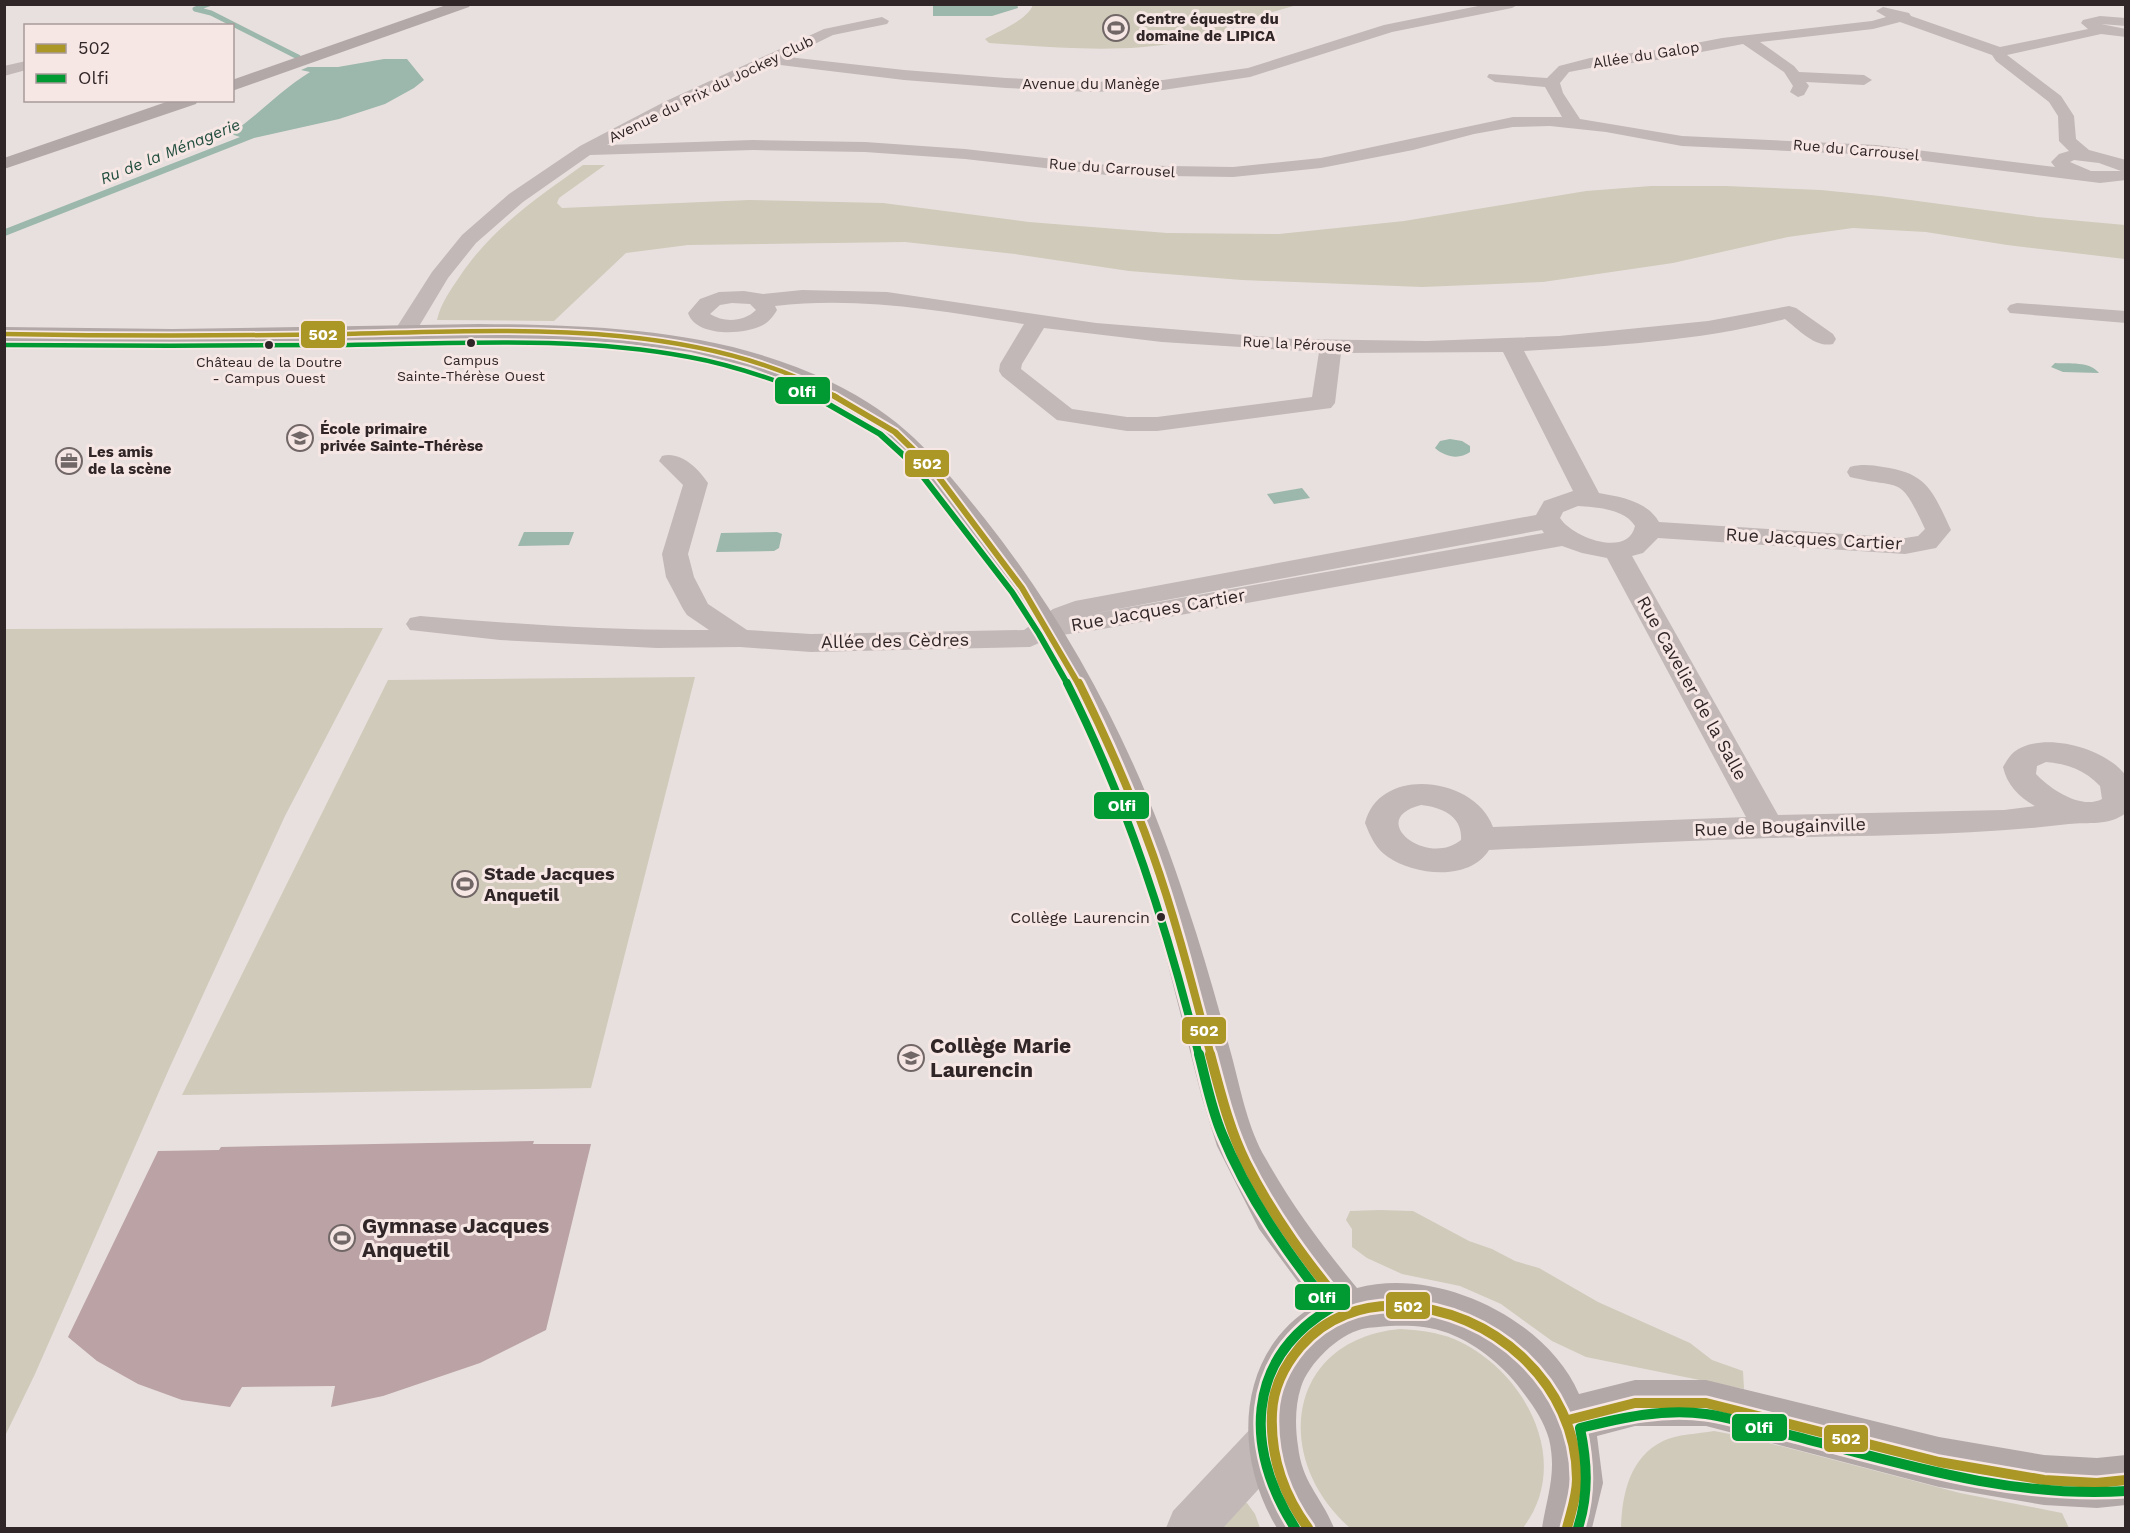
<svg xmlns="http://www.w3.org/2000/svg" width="2130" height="1533" font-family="'Work Sans',sans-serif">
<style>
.green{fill:#cfcaba}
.water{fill:#9cb7ac}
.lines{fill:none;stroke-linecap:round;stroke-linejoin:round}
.stream{stroke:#9cb7ac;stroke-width:5}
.building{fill:#baa2a5}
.street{fill:#c1b8b7;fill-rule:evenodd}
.secondary{fill:#b2a8a8;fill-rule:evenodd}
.bus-1-far3-casing{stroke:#f6e7e5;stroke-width:8}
.bus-1-far2-casing{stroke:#f6e7e5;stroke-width:10}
.bus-1-far1-casing{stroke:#f6e7e5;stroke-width:13}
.bus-1-casing{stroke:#f6e7e5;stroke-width:15}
.bus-2-far3-casing{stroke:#f6e7e5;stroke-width:8}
.bus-2-far2-casing{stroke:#f6e7e5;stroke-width:10}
.bus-2-far1-casing{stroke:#f6e7e5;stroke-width:13}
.bus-2-casing{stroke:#f6e7e5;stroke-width:15}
.bus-1-far3{stroke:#aa9725;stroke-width:4.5}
.bus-1-far2{stroke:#aa9725;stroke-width:6}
.bus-1-far1{stroke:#aa9725;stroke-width:8}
.bus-1{stroke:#aa9725;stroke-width:10}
.bus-2-far3{stroke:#019a32;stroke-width:4.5}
.bus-2-far2{stroke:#019a32;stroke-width:6}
.bus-2-far1{stroke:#019a32;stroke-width:8}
.bus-2{stroke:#019a32;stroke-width:10}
.bus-dot{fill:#312627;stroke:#f6e7e5;stroke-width:2}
.labels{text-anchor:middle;stroke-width:6;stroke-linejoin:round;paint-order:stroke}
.far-bus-label{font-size:14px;fill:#312627;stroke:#f6e7e5}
.far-poi-label{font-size:15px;font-weight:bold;fill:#312627;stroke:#f6e7e5;text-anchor:start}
.far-street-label{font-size:15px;fill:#312627;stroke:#f6e7e5}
.far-water-label{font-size:16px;font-style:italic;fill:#224d3e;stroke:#f6e7e5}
.bus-label{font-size:16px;fill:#312627;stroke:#f6e7e5;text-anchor:end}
.street-label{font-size:18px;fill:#312627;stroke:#f6e7e5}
.poi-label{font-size:18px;font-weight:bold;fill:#312627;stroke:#f6e7e5;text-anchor:start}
.near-poi-label{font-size:21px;font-weight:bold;fill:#312627;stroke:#f6e7e5;text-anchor:start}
.line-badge{stroke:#f6e7e5;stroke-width:2}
.badge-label{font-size:16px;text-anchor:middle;font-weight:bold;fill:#fff}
</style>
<rect width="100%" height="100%" fill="#e8e0de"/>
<g class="green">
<path d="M1033 5V4L1297 5 1228 25 1224 32C1209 35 1194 40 1179 42 1120 54 1050 47 989 43L985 39C1000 30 1026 21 1033 5Z"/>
<path d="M583 165H605L559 198 557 203 562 208 749 200 883 203 1029 222 1167 233 1279 234 1404 221 1586 191 1651 186H1726L1821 190 1880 196 2037 217 2125 225V259L2007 245 1926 232 1853 228 1788 237 1673 263 1543 282 1422 287 1242 280 1129 271 1015 254 905 242 688 245 626 253 554 321 437 320C441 303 450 291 460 276 492 228 537 198 583 165Z"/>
<polygon points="383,628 285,816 169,1069 35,1374 5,1436 5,629"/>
<polygon points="695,677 591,1088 182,1095 388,680"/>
<polygon points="1379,1210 1413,1211 1469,1241 1492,1249 1515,1261 1539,1268 1598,1302 1690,1343 1712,1360 1743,1371 1744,1389 1586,1357 1552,1341 1501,1304 1460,1286 1402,1274 1367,1258 1352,1247 1352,1229 1346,1220 1350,1211"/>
<path d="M1400 1329C1418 1330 1437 1332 1454 1339 1524 1369 1574 1461 1523 1528H1350C1272 1460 1285 1340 1400 1329Z"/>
<path d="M1714 1431 1746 1437 1960 1493 2062 1513 2069 1528H1621C1622 1494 1630 1457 1663 1441 1677 1434 1698 1434 1714 1431Z"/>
<polygon points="1242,1503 1247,1503 1255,1514 1260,1528 1218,1528"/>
</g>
<g class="water">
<polygon points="1017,4 1018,8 992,16 933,16 933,5"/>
<path d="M384 59H407L424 80 414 88 385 104 339 119 254 138 5 236V229L240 137 231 134C258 115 281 90 310 72L301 70 308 67H338Z"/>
<path d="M2055 363C2069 364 2090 361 2099 373L2063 372 2051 367Z"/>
<path d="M1450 439 1462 441 1470 446V452C1459 460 1445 457 1435 448L1440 441Z"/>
<polygon points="1302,488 1310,498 1274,504 1267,494"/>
<polygon points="524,532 574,532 569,545 518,546"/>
<polygon points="777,532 782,534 779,548 774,551 716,552 721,533"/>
</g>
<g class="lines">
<polyline class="stream" points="209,4 195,9 211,13 298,57"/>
</g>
<polygon class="building" points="534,1141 533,1144 591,1144 546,1330 480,1363 383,1396 331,1407 335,1386 242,1387 230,1407 182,1400 138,1384 97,1361 68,1337 158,1151 219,1150 221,1147"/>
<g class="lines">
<g class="street">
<path d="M1488 4H1519L1512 8 1392 32 1250 77 1163 90 1089 92 1006 88 904 80 772 64 678 107 607 145 753 140 865 142 965 149 1107 165 1233 167 1321 158 1513 117H1562L1545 87 1495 82 1487 77 1489 74 1547 78 1559 66 1590 58 1665 49 1722 38 1872 21 1886 17 1876 11 1883 7 1909 13 1911 16 2000 47 2088 29 2081 23 2083 20 2100 16 2126 18V26L2101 24 2126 29V37L2101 34 2007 55 2061 96 2074 116 2076 139 2089 150 2126 160V180L2100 183 1876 155 1682 146 1606 132 1550 126 1513 127 1474 134 1413 150 1321 168 1233 177 1107 175 965 159 865 152 753 150 590 155 523 202 476 243 448 278 412 338 404 339 396 338 393 333 432 272 462 235 509 194 580 146 666 101 824 29 882 17 889 21 887 24 833 35 788 57 904 70 1006 78 1089 82 1163 80 1248 68 1384 25ZM1900 22 1992 55 1996 61 2049 102 2058 116 2059 141 2069 151 2059 154 2051 162 2055 167 1876 145 1682 136 1580 119 1563 93 1560 83 1569 72 1590 68 1665 59 1743 44 1784 72 1793 86 1790 92 1798 97 1804 95 1809 86 1806 82 1864 85 1872 80 1864 75 1799 72 1794 66 1760 42 1873 29ZM2074 160 2099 163 2121 171H2091L2070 162Z"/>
<polygon points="26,61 26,70 4,76 4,66"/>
<path d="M802 290 887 292 1096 323 1294 339 1427 341 1559 336 1708 321 1789 306 1796 308 1833 334 1836 339 1833 344C1815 348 1799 330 1785 319 1701 341 1611 346 1524 351L1599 493C1621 497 1647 501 1659 522L1905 538 1918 536 1925 529C1899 473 1903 490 1850 477L1847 472 1850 467C1861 464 1872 465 1883 467 1928 473 1933 492 1951 530L1936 548 1905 554 1658 538 1643 553 1632 556 1778 815 2004 810 2035 806C2019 797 2007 785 2003 767 2006 762 2010 755 2014 752 2042 730 2107 748 2126 776V813C2109 826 2088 822 2069 824 1970 836 1870 835 1770 838 1676 841 1582 846 1489 850 1469 882 1414 875 1388 857 1376 849 1370 836 1365 823 1379 765 1475 776 1493 827L1746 817 1607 558 1582 553 1562 546 1097 630 1055 636 1030 647 811 652 740 647 657 648 500 640 410 630 406 624 410 618 420 616C516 624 613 631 709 630L687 615 683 609 666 577 662 554 683 485 659 461 662 456C680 451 698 468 708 483L688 554 694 577 708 604 747 630 811 634 1024 630 1053 609 1075 601 1536 515 1544 501 1573 491 1503 352 1341 353 1335 403 1331 408 1157 431H1127L1057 420 1002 376 999 371 1000 364 1024 324C942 311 859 296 775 306L777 310C773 317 768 323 761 326 742 335 696 337 688 313L700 299 719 292 744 291 763 294ZM732 303 750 304 756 310C744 322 724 323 710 314L720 305ZM1044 328 1162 342 1319 352 1312 397 1157 417H1127L1072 409 1021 369 1022 364ZM1578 506C1596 507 1625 509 1635 526 1628 558 1573 538 1560 518L1563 512ZM1542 530 1544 533 1091 614ZM2046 762C2068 764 2085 770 2100 786L2102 799C2081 810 2050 789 2036 774L2037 766ZM1421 805C1441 807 1463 816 1461 840 1427 868 1365 819 1421 805Z"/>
<polygon points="2017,303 2126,311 2126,323 2010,313 2007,309 2010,305"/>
<polygon points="1271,1418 1288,1425 1295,1441 1288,1457 1223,1528 1166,1528 1173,1511 1254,1425"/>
</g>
<g class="secondary">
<polygon points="449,4 471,4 469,7 232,91 232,80"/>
<polygon points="172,100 198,100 196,104 4,169 4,158"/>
<path d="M479 324C597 325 722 329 831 382 905 418 935 457 985 519 1076 634 1143 766 1187 905 1204 955 1218 1006 1232 1057 1241 1091 1248 1129 1266 1159 1292 1206 1323 1247 1357 1288 1436 1266 1546 1318 1579 1394L1635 1380H1706L1939 1437 2044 1455 2097 1458 2126 1455V1505L2097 1508 2044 1505 1939 1487 1706 1426H1635L1597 1436 1603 1483 1592 1528H1542C1547 1496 1557 1473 1549 1439 1544 1422 1535 1408 1525 1395 1506 1368 1479 1345 1448 1333 1429 1326 1409 1325 1390 1326 1381 1327 1371 1327 1362 1329 1338 1335 1309 1363 1301 1387 1295 1405 1295 1427 1298 1446 1302 1483 1321 1496 1334 1528H1277C1233 1457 1235 1352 1315 1305L1259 1229 1217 1146 1202 1098 1166 957 1135 856 1103 771 1062 682 1031 626 992 565 922 473 899 449 873 427 814 392 750 367 691 352 621 343 550 339 479 338 173 343 4 341V327L173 329Z"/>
</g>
<defs>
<path id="bus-1-far3" d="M4 334C116 336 228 336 339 334 499 331 693 316 837 397"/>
<polyline id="bus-1-far2" points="834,396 895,432 931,467 1022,588 1079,685"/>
<path id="bus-1-far1" d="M1079 683C1107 739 1132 796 1153 855 1176 920 1193 988 1211 1056"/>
<g id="bus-1">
<path d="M1210 1054C1220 1091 1229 1129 1246 1163 1273 1217 1309 1265 1347 1311"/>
<polyline points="1568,1420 1635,1403 1706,1403 1939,1462 2044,1480 2097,1483 2126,1480"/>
<path d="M1308 1528C1283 1494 1270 1456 1272 1413 1273 1389 1284 1366 1300 1347 1326 1317 1362 1304 1401 1306 1492 1309 1577 1384 1577 1479 1577 1496 1571 1512 1567 1528"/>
</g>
<path id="bus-2-far3" d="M4 345C114 346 225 346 335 345 453 344 572 335 689 357 734 365 776 380 818 397"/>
<polyline id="bus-2-far2" points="814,396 880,434 914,465 1012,592 1039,634 1068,685"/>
<path id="bus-2-far1" d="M1067 683C1127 802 1167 927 1199 1056"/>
<g id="bus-2">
<path d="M1199 1054C1206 1081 1211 1108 1222 1134 1248 1198 1288 1254 1331 1308 1244 1360 1245 1449 1295 1528"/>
<path d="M1578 1528C1589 1494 1587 1462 1580 1428 1621 1418 1663 1408 1706 1414 1734 1418 1762 1428 1790 1435 1899 1463 2013 1499 2126 1491"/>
</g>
</defs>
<use href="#bus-1-far3" class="bus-1-far3-casing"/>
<use href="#bus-1-far2" class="bus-1-far2-casing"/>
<use href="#bus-1-far1" class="bus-1-far1-casing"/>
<use href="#bus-1" class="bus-1-casing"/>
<use href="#bus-2-far3" class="bus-2-far3-casing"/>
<use href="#bus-2-far2" class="bus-2-far2-casing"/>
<use href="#bus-2-far1" class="bus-2-far1-casing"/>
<use href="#bus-2" class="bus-2-casing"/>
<use href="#bus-1-far3" class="bus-1-far3"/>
<use href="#bus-1-far2" class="bus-1-far2"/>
<use href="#bus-1-far1" class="bus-1-far1"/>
<use href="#bus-1" class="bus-1"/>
<use href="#bus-2-far3" class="bus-2-far3"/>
<use href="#bus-2-far2" class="bus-2-far2"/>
<use href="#bus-2-far1" class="bus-2-far1"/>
<use href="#bus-2" class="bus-2"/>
</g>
<defs>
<symbol id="stadium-ring" viewBox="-11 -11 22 22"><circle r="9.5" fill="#f6e7e5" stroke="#716767" stroke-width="1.5"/><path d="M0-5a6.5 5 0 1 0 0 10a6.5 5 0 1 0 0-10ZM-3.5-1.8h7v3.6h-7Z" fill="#716767"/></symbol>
<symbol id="school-ring" viewBox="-11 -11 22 22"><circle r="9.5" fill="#f6e7e5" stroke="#716767" stroke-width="1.5"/><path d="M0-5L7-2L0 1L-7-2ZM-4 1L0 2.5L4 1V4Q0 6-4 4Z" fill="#716767"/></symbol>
<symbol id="office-ring" viewBox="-11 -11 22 22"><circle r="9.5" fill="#f6e7e5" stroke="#716767" stroke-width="1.5"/><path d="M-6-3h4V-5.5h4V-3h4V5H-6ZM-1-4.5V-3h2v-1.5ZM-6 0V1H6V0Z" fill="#716767"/></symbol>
</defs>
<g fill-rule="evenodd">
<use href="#stadium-ring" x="1101" y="13" width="30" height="30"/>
<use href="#school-ring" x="285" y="423" width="30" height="30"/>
<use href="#office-ring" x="54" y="446" width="30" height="30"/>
<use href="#stadium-ring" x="450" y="869" width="30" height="30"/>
<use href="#school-ring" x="896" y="1043" width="30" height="30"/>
<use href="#stadium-ring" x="327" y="1223" width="30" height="30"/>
</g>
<g class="bus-dot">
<circle cx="471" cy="343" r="5"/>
<circle cx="269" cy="345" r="5"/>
<circle cx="1161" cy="917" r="5"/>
</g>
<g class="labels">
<g class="far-bus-label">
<text x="471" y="365">Campus<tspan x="471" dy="16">Sainte-Thérèse Ouest</tspan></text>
<text x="269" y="367">Château de la Doutre<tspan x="269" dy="16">- Campus Ouest</tspan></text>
</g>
<g class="far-poi-label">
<text x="1136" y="24">Centre équestre du<tspan x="1136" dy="17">domaine de LIPICA</tspan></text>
<text x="320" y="434">École primaire<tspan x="320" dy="17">privée Sainte-Thérèse</tspan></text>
<text x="88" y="457">Les amis<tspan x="88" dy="17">de la scène</tspan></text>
</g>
<g class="far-street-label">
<text transform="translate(1646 55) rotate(-9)" y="5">Allée du Galop</text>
<text x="1091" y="89">Avenue du Manège</text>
<text transform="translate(711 89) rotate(-26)" y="5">Avenue du Prix du Jockey Club</text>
<text transform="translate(1856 150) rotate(5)" y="5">Rue du Carrousel</text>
<text transform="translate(1112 168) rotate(4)" y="5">Rue du Carrousel</text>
<text transform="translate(1297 344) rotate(3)" y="5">Rue la Pérouse</text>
</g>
<g class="far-water-label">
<text transform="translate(170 151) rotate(-22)" y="6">Ru de la Ménagerie</text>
</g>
<g class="bus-label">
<text x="1150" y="923">Collège Laurencin</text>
</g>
<g class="street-label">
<text transform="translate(1814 539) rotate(3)" y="6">Rue Jacques Cartier</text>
<text transform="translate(1158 610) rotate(-10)" y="6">Rue Jacques Cartier</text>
<text transform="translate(895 641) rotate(-1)" y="6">Allée des Cèdres</text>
<text transform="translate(1692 688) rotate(61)" y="6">Rue Cavelier de la Salle</text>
<text transform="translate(1780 827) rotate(-2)" y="6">Rue de Bougainville</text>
</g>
<g class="poi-label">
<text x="484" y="880">Stade Jacques<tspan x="484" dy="21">Anquetil</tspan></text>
</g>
<g class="near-poi-label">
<text x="930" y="1053">Collège Marie<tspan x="930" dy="24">Laurencin</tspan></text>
<text x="362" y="1233">Gymnase Jacques<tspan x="362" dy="24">Anquetil</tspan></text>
</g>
</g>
<g class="line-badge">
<rect x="300" y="320" width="46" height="29" rx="6" fill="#aa9725"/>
<rect x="774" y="376" width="57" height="29" rx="6" fill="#019a32"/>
<rect x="904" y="449" width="46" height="29" rx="6" fill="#aa9725"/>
<rect x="1093" y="791" width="57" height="29" rx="6" fill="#019a32"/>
<rect x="1181" y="1016" width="46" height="29" rx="6" fill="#aa9725"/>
<rect x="1294" y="1283" width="57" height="28" rx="6" fill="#019a32"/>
<rect x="1385" y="1291" width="46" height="29" rx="6" fill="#aa9725"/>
<rect x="1731" y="1413" width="57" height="29" rx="6" fill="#019a32"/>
<rect x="1823" y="1424" width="46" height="29" rx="6" fill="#aa9725"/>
</g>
<g class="badge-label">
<text x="323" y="340">502</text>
<text x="802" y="397">Olfi</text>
<text x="927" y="469">502</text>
<text x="1122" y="811">Olfi</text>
<text x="1204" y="1036">502</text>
<text x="1322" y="1303">Olfi</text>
<text x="1408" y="1312">502</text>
<text x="1759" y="1433">Olfi</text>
<text x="1846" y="1444">502</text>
</g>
<rect width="2130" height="1533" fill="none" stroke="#312627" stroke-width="12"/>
<rect x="24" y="24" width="210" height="78" fill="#f6e7e5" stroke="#a79a99" stroke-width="1.5"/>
<rect x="36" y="44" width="30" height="9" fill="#aa9725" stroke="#a79a99" stroke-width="1.5"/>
<text x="78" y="54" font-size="18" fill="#312627">502</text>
<rect x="36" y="74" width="30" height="9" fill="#019a32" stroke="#a79a99" stroke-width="1.5"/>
<text x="78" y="84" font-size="18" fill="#312627">Olfi</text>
</svg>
